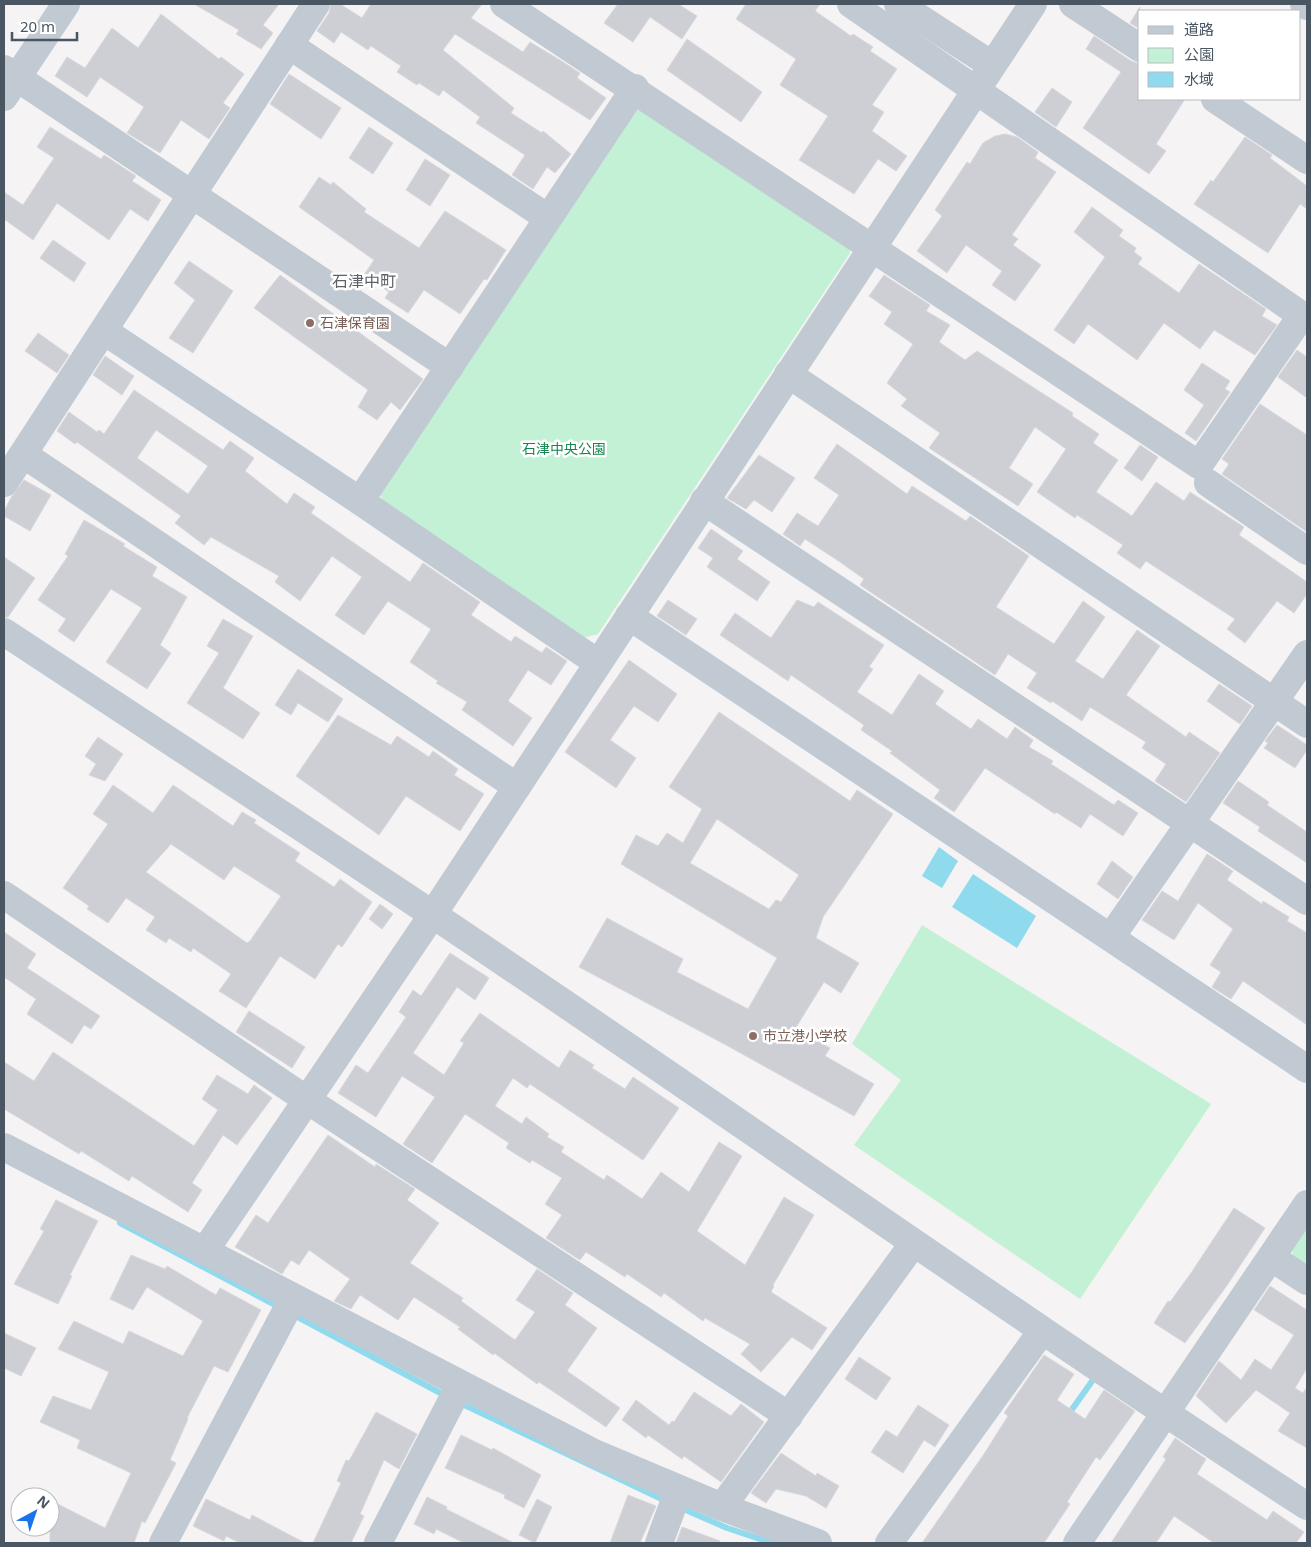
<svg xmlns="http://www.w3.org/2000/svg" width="1311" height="1547" font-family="'Noto Sans','Noto Sans JP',sans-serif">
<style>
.green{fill:#c3f1d5}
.water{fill:#90daee}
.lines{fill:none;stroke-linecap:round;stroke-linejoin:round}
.stream{stroke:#90daee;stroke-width:6}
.building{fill:#cdcfd5;stroke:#d7d9de;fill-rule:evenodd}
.minor{stroke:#c1cad2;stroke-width:28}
.education-dot{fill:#8d6e63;stroke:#fff;stroke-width:2}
.labels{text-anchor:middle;stroke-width:5;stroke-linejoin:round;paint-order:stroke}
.education-label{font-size:14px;fill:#785e54;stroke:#fff;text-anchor:start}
.park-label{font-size:14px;fill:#17864f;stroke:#fff}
.quarter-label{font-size:16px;fill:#5f6368;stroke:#fff}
</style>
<rect width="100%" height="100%" fill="#f5f3f3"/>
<g class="green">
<polygon points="648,109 848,242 850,253 598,634 583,638 383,505 380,491 634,110"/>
<polygon points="922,925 1211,1104 1080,1299 854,1145 901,1080 852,1044"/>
<polygon points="1307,1225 1307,1266 1292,1256 1293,1245"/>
</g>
<g class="water">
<polygon points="939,847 958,861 942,888 922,876"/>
<polygon points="973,874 1036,916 1017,948 952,907"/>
</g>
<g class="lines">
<g class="stream">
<polyline points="120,1223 281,1308"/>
<polyline points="292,1314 446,1396"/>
<polyline points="458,1402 668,1502"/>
<polyline points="1068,1415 1095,1377"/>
<polyline points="679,1507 727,1528 772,1543"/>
</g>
</g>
<g class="building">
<polygon points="194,4 279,4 263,25 273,33 261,49 236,34 239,30"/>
<polygon points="331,4 340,4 362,18 371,4 482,4 471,18 523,52 530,42 560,60 580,73 577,78 606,98 590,120 455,34 443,50 514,108 511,113 542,133 543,131 571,154 555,173 547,167 533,189 512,175 525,155 476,123 480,117 443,90 439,96 419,83 417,85 397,72 401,66 371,46 368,50 341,32 334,43 317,31 329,13"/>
<polygon points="618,4 678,4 697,16 682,39 650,17 633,42 604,23"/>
<polygon points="746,4 820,4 815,11 851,36 853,34 873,47 870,51 897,69 872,105 884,112 872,131 907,156 896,171 878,159 854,194 799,160 828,116 780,85 796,59 736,19"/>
<polygon points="1140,7 1140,29 1130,23"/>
<polygon points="161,14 219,59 221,57 244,74 223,103 230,108 209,139 181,120 160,153 127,133 144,107 100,77 87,97 55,76 67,57 85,68 112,28 138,48"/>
<polygon points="1094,36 1131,61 1140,64 1140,99 1185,99 1156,144 1166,151 1149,174 1083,128 1121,72 1086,49"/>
<polygon points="687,39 762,92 741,122 667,70"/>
<polygon points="289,74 341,108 321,139 270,104"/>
<polygon points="1052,88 1072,102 1056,127 1035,112"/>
<polygon points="50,127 101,159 104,155 136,176 132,181 161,200 148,221 130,209 109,240 57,203 33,240 4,219 4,192 23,205 54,158 37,147"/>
<polygon points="369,127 393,143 373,174 349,158"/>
<polygon points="1005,134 1017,137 1038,152 1035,158 1056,172 1012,235 1018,239 1013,245 1041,265 1015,301 992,285 1002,271 966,245 947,273 917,251 942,216 935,210 967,162 970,164 983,143 995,136"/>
<polygon points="1245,137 1272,155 1270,158 1307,186 1307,209 1300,204 1268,253 1194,204 1211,180 1213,182"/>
<polygon points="425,159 450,175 430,206 406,190"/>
<polygon points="319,177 331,185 333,182 366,209 364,212 419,248 445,211 506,250 487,280 484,279 460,314 424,290 408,313 385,298 389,292 364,275 374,260 299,207"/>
<polygon points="1092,207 1123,230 1119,236 1136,248 1134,252 1142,258 1138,264 1179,293 1199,264 1266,309 1262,316 1277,325 1255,355 1214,330 1200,349 1164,323 1137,360 1088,324 1074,344 1054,330 1105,257 1074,232"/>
<polygon points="53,240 86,263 74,282 40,258"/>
<polygon points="189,261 233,291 193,353 169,338 195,300 174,283"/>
<polygon points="280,275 423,379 400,410 391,402 377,420 358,407 368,390 254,308"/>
<polygon points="884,275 930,305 926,311 950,325 939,342 965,360 977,351 1073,413 1072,416 1099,434 1093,443 1118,460 1096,492 1132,516 1156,482 1184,501 1190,492 1244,527 1239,535 1307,582 1307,594 1294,613 1277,601 1245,643 1227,629 1235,619 1146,561 1140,569 1117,553 1123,545 1077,515 1075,518 1037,492 1066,449 1035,427 1009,468 1033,484 1018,506 929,448 940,433 901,406 907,399 887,383 913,344 884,324 892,312 869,296"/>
<polygon points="38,333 69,355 57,373 25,351"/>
<polygon points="1297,350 1307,357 1307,398 1278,377"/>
<polygon points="105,356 134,376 122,395 93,375"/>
<polygon points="1202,363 1230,381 1225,389 1230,392 1196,441 1185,433 1204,405 1184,390"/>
<path d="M134 390 223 450 230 441 254 458 245 471 287 504 294 493 315 507 311 513 410 582 423 563 480 602 471 615 511 642 515 636 542 653 546 647 567 661 551 685 528 670 508 701 532 718 513 746 462 710 467 702 436 683 438 681 410 662 431 629 388 601 364 635 335 615 362 577 332 556 300 601 275 582 279 576 211 537 204 545 175 523 181 516 77 442 75 444 57 431 69 412 97 432 99 430 104 434ZM156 430 208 466 188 494 137 458Z"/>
<polygon points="1260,404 1307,435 1307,532 1222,474 1229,464 1222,459"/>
<polygon points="837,444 907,494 912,486 966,521 970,516 1029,556 996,607 1054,644 1083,601 1105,617 1075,661 1103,679 1137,630 1160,646 1126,695 1186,737 1189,732 1220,753 1186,802 1155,781 1166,764 1142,748 1146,742 1090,707 1082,721 1052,701 1051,703 1027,688 1037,673 1008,654 995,675 860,585 864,579 840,562 805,539 800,546 783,534 797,513 818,526 839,495 814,478"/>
<polygon points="1140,445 1158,457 1142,481 1124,468"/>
<polygon points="759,455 795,478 772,512 754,500 746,509 727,498"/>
<polygon points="24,480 51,495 30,531 4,516 4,511 12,496"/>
<polygon points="84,520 125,544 123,546 157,567 152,576 187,597 160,645 171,653 147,689 106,662 142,608 111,589 74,642 58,631 66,619 38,600 68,556 65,554"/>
<polygon points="711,529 743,551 737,559 770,582 757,601 707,567 713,558 698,548"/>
<polygon points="4,557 35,578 8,617 4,617"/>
<polygon points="668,600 697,619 686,635 657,616"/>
<polygon points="797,600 814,607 818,602 884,645 869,667 873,669 857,692 892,715 919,674 944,691 935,704 971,729 978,719 1007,739 1015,727 1033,740 1029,747 1053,761 1051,764 1114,805 1118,800 1138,813 1123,836 1090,814 1081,828 1056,812 1055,814 985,768 954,812 934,798 940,790 890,753 892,751 861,730 864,725 791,675 788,681 720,635 735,613 771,638"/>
<polygon points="223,619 253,636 223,688 260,713 243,739 187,703 219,653 207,646"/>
<polygon points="629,660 677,694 658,722 634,706 610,740 636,758 616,788 565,752"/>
<polygon points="298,669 343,699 328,722 298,703 291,715 275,705"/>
<polygon points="1219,684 1252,706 1240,724 1207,701"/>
<path d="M719 712 850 801 857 790 893 814 823 917 816 938 859 963 841 993 824 982 795 1029 830 1048 825 1056 874 1084 854 1116 726 1045 579 967 607 918 683 959 677 972 748 1009 777 958 621 864 636 835 658 846 667 833 683 843 702 809 669 787ZM717 819 799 875 781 902 776 900 769 909 690 863Z"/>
<polygon points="338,715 391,745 397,736 429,757 433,751 458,769 454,775 484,794 460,831 406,796 379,835 296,776"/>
<polygon points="1277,725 1307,745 1307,750 1295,768 1264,748 1268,743 1265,741"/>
<polygon points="98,737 123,754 105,781 89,775 96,764 85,756"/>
<polygon points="1238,781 1269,802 1267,805 1307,832 1307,863 1258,831 1260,827 1223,803"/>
<path d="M113 785 153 813 173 785 233 826 242 812 256 820 254 823 300 853 295 861 334 887 340 879 372 902 342 947 338 944 315 979 280 956 246 1008 219 991 231 974 193 948 191 952 169 938 166 943 146 930 155 917 126 898 108 923 87 909 89 906 63 888 108 824 93 814ZM171 844 224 880 234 866 281 896 250 941 247 943 146 872Z"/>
<polygon points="1207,854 1233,871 1227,880 1262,904 1263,901 1289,917 1287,921 1307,933 1307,1025 1243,981 1231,999 1212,987 1221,972 1210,965 1233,929 1198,903 1174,940 1142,920 1162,891 1178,901"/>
<polygon points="1112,861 1133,877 1118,899 1097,884"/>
<polygon points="380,904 393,914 382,929 369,919"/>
<polygon points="4,932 36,954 27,968 100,1016 91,1029 84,1025 72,1044 27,1014 36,999 4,977"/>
<polygon points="450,953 489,978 475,1000 457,987 413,1053 444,1075 464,1043 460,1041 480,1013 559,1068 570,1050 594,1065 592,1068 625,1089 633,1077 679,1108 643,1160 530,1084 527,1088 513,1078 495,1106 522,1124 526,1117 549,1134 547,1137 564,1147 561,1152 604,1180 607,1175 642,1199 661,1172 689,1192 719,1142 742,1156 697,1231 745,1265 784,1197 814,1215 773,1285 774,1286 771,1292 827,1328 812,1350 792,1337 761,1372 741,1354 750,1344 705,1318 703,1321 664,1293 661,1297 627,1274 625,1277 586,1252 580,1260 546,1238 562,1215 545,1204 562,1178 532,1160 530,1163 506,1148 509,1143 465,1114 432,1163 403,1144 435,1097 402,1076 376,1117 338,1093 356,1065 368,1073 406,1017 399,1012 413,990 421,996"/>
<polygon points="249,1011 305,1047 292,1068 236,1032"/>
<polygon points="53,1052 194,1146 218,1110 202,1099 217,1075 248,1094 254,1085 272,1098 237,1145 223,1135 192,1183 202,1190 188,1212 132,1176 129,1181 81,1151 79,1154 4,1109 4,1062 34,1081"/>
<polygon points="328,1135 375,1167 376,1164 415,1189 407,1200 439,1223 410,1263 463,1298 461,1301 515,1340 535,1312 516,1300 537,1269 573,1293 565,1305 597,1328 567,1371 620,1408 606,1427 539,1382 537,1384 494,1353 493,1355 458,1329 460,1327 414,1297 398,1320 360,1295 351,1309 334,1301 350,1279 309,1250 299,1265 291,1260 282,1274 235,1247 256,1215 268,1223"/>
<polygon points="56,1200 98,1221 70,1275 72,1276 58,1304 14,1284 44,1231 40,1229"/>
<polygon points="1234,1208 1265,1228 1228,1284 1185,1343 1154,1323 1168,1301 1170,1302 1191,1273"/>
<polygon points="131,1255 165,1269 167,1266 216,1295 220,1288 261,1310 228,1372 214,1366 187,1418 188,1419 170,1460 176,1463 145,1523 142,1521 134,1543 50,1543 50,1500 105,1528 131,1473 77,1448 80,1440 40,1422 53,1396 91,1410 109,1372 58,1349 74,1321 123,1344 129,1331 183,1356 203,1321 147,1287 133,1310 110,1299"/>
<polygon points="1270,1286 1307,1310 1307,1368 1295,1388 1303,1393 1307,1387 1307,1448 1278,1431 1290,1413 1256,1390 1226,1423 1196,1396 1219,1361 1241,1380 1255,1359 1271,1370 1294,1335 1254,1310"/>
<polygon points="4,1333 36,1348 21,1376 4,1368"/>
<polygon points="1044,1355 1074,1374 1057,1400 1085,1419 1104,1390 1135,1411 1100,1460 1096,1457 1067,1502 1070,1504 1044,1543 922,1543 984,1454 1008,1416 1004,1413"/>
<polygon points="859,1357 891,1378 876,1400 845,1379"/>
<polygon points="694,1392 731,1416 741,1404 764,1422 721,1482 684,1456 682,1459 648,1435 646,1438 622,1420 636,1400 669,1425 672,1421 674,1422"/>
<polygon points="918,1405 949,1425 935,1447 924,1440 903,1473 871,1452 886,1430 897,1437"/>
<polygon points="376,1412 417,1434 399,1469 384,1460 360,1514 364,1516 351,1543 313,1543 341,1483 337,1481 346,1460 349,1461"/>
<polygon points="461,1435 492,1450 493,1448 541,1475 524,1508 504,1498 505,1495 445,1468"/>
<polygon points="1175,1438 1206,1459 1197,1474 1267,1520 1273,1511 1304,1532 1296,1543 1214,1543 1174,1516 1156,1543 1111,1543 1166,1459 1163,1457"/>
<polygon points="781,1453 816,1476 817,1473 839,1486 826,1508 806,1496 776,1489 766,1503 751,1493"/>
<polygon points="628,1495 656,1506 640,1543 610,1543"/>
<polygon points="427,1497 447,1507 446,1509 514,1543 464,1543 436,1529 434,1534 414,1524"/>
<polygon points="206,1499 250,1520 252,1515 305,1543 240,1543 226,1536 224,1541 193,1526"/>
<polygon points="537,1499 552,1507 535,1543 519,1535"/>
<polygon points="682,1527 720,1541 719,1543 676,1543"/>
</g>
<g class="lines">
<g class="minor">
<polyline points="504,4 1199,465 1302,315"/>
<polyline points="851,4 1307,319"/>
<polyline points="898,4 992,65"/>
<polyline points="1073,4 1140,48"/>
<polyline points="1304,4 1307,6"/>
<polyline points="289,45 548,218"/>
<polyline points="4,69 450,367"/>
<polyline points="4,97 66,4"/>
<polyline points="1215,99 1307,160"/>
<polyline points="104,331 360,501 598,663"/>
<polyline points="788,374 1307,724"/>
<polyline points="23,454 517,787"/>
<polyline points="4,483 316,4"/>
<polyline points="1208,483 1307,551"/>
<polyline points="360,501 635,88"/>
<polyline points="704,501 1307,901"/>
<polyline points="629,616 1307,1069"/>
<path d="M4 632C146 726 290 819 432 914 725 1110 1011 1314 1307 1506"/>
<polyline points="4,895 307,1100 789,1416"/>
<polyline points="1111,937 1307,654"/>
<polyline points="4,1147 594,1453 722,1507 818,1543"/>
<polyline points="204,1252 433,914 1033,4"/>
<polyline points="1272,1258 1307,1281"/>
<polyline points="722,1507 913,1244"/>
<polyline points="163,1543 293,1298"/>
<polyline points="378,1543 460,1385"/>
<polyline points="659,1543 679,1489"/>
<polyline points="889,1543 1042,1331"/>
<polyline points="1077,1543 1307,1204"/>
</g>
</g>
<g class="education-dot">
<circle cx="310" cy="323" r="5"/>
<circle cx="753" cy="1036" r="5"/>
</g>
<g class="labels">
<g class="education-label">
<text x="320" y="328">石津保育園</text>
<text x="763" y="1041">市立港小学校</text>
</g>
<g class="park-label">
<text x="564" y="454">石津中央公園</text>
</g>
<g class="quarter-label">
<text x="364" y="287">石津中町</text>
</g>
</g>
<rect width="1311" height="1547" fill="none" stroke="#4a5661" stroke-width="10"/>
<rect x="1138" y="10" width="162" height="90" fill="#ffffff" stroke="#b7bbc0"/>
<rect x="1148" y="26" width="25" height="8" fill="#c1cad2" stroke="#b7bbc0"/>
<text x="1184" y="35" font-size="15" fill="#4a5661">道路</text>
<rect x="1148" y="48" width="25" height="15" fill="#c3f1d5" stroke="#b7bbc0"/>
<text x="1184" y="60" font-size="15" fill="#4a5661">公園</text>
<rect x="1148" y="72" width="25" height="15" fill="#90daee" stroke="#b7bbc0"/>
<text x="1184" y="85" font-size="15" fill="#4a5661">水域</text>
<g transform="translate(35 1512) rotate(40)"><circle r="24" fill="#ffffff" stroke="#b7bbc0"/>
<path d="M0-4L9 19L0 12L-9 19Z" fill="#1a73e8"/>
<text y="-8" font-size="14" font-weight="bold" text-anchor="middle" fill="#4a5661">N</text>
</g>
<path d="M12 32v8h65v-8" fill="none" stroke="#4a5661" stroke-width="2.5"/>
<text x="20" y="32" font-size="15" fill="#4a5661" stroke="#ffffff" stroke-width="4" paint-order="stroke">20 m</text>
</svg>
